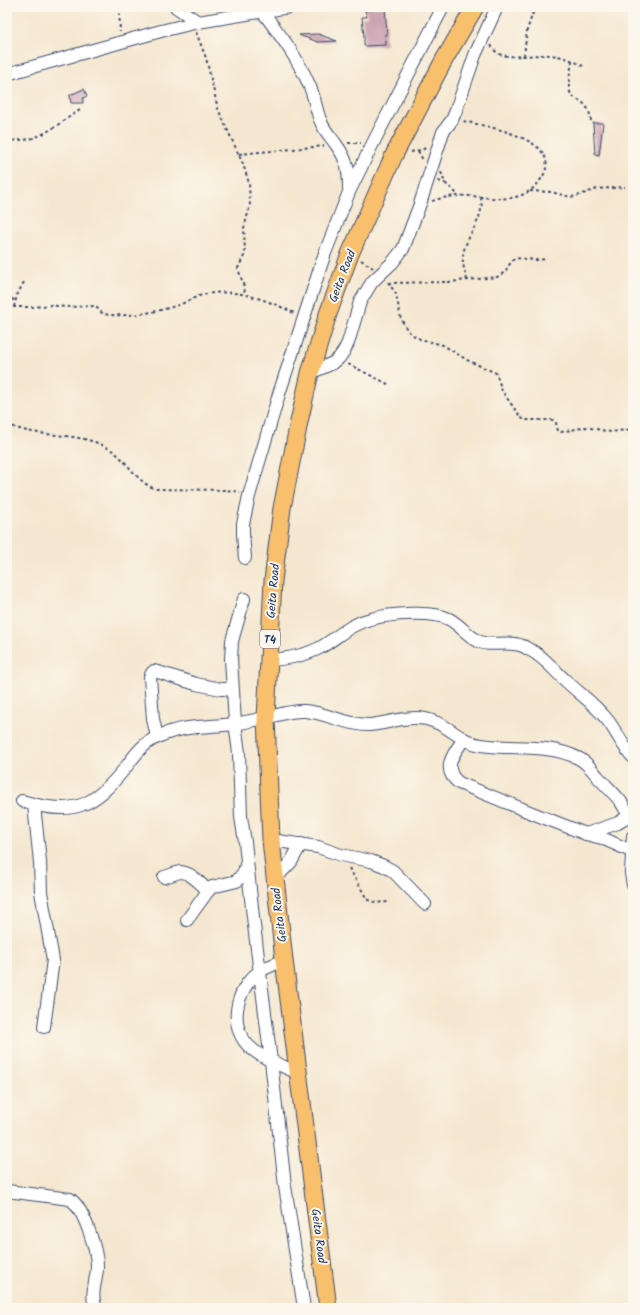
<svg xmlns="http://www.w3.org/2000/svg" width="640" height="1315" font-family="Kalam,sans-serif">
<style>
.building{fill:#c596a9}
.lines{fill:none;stroke-linecap:round;stroke-linejoin:round}
.minor-casing{stroke:#3c4b6f;stroke-width:14}
.highway-casing{stroke:#3c4b6f;stroke-width:19}
.path{stroke:#3c4b6f;stroke-width:2;stroke-dasharray:3 3;stroke-linecap:butt}
.minor{stroke:#fff;stroke-width:12}
.highway{stroke:#f8bf6c;stroke-width:17}
.labels{text-anchor:middle;stroke-width:4;stroke-linejoin:round;paint-order:stroke}
.shield{fill:#fbf7ec;stroke:#5e6b89;stroke-width:1}
.shield-label{font-size:11px;font-weight:bold;fill:#1b2f5e}
.street-label{font-size:12px;fill:#1b2f5e;stroke:#fbf7ec}
</style>
<rect width="100%" height="100%" fill="#fbf7ec"/>
<filter id="ink" filterUnits="userSpaceOnUse"><feTurbulence type="fractalNoise" baseFrequency=".025" numOctaves="2"/><feDisplacementMap in="SourceGraphic" scale="8" xChannelSelector="R" yChannelSelector="G"/><feConvolveMatrix kernelMatrix="1 2 1 2 8 2 1 2 1" color-interpolation-filters="sRGB"/></filter>
<filter id="wash" filterUnits="userSpaceOnUse"><feTurbulence type="fractalNoise" baseFrequency=".012" numOctaves="4" result="noise"/><feDisplacementMap in="SourceGraphic" scale="16" xChannelSelector="R" yChannelSelector="G"/><feGaussianBlur stdDeviation="0.9" result="paint"/><feColorMatrix in="noise" values="0 0 0 0 0 0 0 0 0 0 0 0 0 0 0 0 0 1.4 0 .05"/><feComposite in="paint" operator="in"/></filter>
<g filter="url(#wash)">
<rect width="100%" height="100%" fill="#f5e7cf"/>
<g id="blocks">
<g class="building">
<polygon points="364,7 385,7 387,34 385,34 386,45 364,46 364,37 362,17 367,17"/>
<polygon points="318,34 337,41 318,42 299,35"/>
<polygon points="84,89 87,96 83,98 83,103 71,103 70,95"/>
<polygon points="593,123 603,123 599,155 595,154"/>
</g>
</g>
</g>
<g filter="url(#ink)">
<use href="#blocks" fill-opacity="0" stroke="#3c4b6f" stroke-width="1"/>
<g class="lines">
<defs>
<g id="minor">
<polyline points="176,7 198,22"/>
<path d="M262 11C281 36 298 58 310 87 315 98 316 111 321 122 324 130 330 136 335 143 347 159 349 169 349 188"/>
<polyline points="7,74 161,31 198,22 289,7"/>
<polyline points="310,373 333,363 339,358 344,351 348,343 360,302 372,282 392,263 403,249 420,204 443,132 452,120 455,113 475,55 497,7"/>
<polyline points="245,558 243,534 243,524 249,496 279,394 325,253 349,192 373,143 443,7"/>
<polyline points="244,599 232,641 231,659 235,723 239,753 241,817 245,842 253,917 271,1061 285,1186 304,1308"/>
<path d="M268 660C288 659 306 656 323 646 339 636 352 623 371 619 389 614 432 610 449 619 460 625 467 635 478 641 490 648 510 639 525 647 529 650 535 652 538 655 548 662 556 672 565 680 581 695 595 704 609 722 617 733 623 747 633 757"/>
<polyline points="157,737 153,719 150,677 152,673 154,671 158,672 196,684 221,689 232,689"/>
<path d="M464 739C453 754 441 769 459 783L532 813 586 834 602 838 631 851"/>
<path d="M22 801C73 817 94 807 126 767 135 755 143 743 158 737 181 725 209 727 235 724 245 722 255 720 265 718 279 715 291 710 305 711 327 713 346 725 368 725 387 724 407 715 426 719 447 723 460 742 481 745 514 750 548 743 578 758 587 762 592 770 598 777 605 785 614 793 621 802 625 808 627 814 633 818"/>
<polyline points="34,805 40,862 41,892 53,960 44,1027"/>
<polyline points="586,834 618,823 629,816"/>
<polyline points="633,836 631,873 633,885"/>
<polyline points="271,840 318,847 341,855 371,861 384,866 393,871 425,904"/>
<path d="M164 877C169 876 175 873 180 872 191 872 201 884 208 891"/>
<polyline points="275,879 291,862 301,844"/>
<polyline points="187,920 208,891 212,887 237,881 244,872 247,861"/>
<path d="M284 960C276 964 266 967 259 972 235 989 227 1029 252 1049 265 1060 283 1066 298 1073"/>
<path d="M7 1191 70 1199C84 1208 98 1252 97 1269 96 1281 90 1296 96 1308"/>
</g>
<polyline id="highway" points="328,1308 284,960 271,840 266,718 273,581 282,508 299,422 310,373 328,314 350,254 394,155 444,60 475,7"/>
</defs>
<use href="#minor" class="minor-casing"/>
<use href="#highway" class="highway-casing"/>
<g class="path">
<polyline points="119,7 120,32"/>
<polyline points="196,32 206,58 218,109 243,164 249,183 250,206 244,228 245,254 238,268 244,287 245,294"/>
<path d="M491 45C493 48 495 52 499 54 510 59 537 54 550 55 562 56 572 60 583 66"/>
<polyline points="524,56 527,30 535,7"/>
<path d="M572 61C571 71 567 82 570 92 572 99 580 99 584 104 589 108 590 115 591 121"/>
<path d="M7 141C16 140 24 141 33 138 49 133 65 119 80 110"/>
<polyline points="348,143 361,143"/>
<polyline points="418,151 423,160"/>
<polyline points="411,152 424,149 426,146"/>
<polyline points="239,154 324,146"/>
<polyline points="441,172 445,183 453,190 458,195"/>
<polyline points="438,181 445,183"/>
<polyline points="530,191 551,192 571,197 577,196 597,189 625,187"/>
<path d="M432 201C444 197 458 195 471 196 487 197 504 201 519 196 530 193 539 184 544 174 561 138 484 126 463 121"/>
<polyline points="361,260 373,268"/>
<path d="M467 280C465 272 462 264 463 255 466 234 485 221 481 197"/>
<polyline points="388,282 396,294 401,319 408,331 413,335 420,339 443,345 467,360 496,373 502,391 519,415 524,420 553,420 556,423 558,431 561,432 586,427 611,432 633,429"/>
<path d="M388 283 449 282 497 277C508 272 507 265 515 258L536 260 547 259"/>
<polyline points="7,295 15,301"/>
<path d="M7 307H35L50 305 65 307 95 306 103 314C127 318 159 312 181 304 190 301 197 295 207 294 237 288 267 300 294 313"/>
<polyline points="14,307 17,295 24,282"/>
<polyline points="348,364 388,384"/>
<path d="M7 424C37 439 72 431 102 445 108 448 115 452 120 457 131 468 140 484 156 489L226 490 240 492"/>
<path d="M349 868 367 899C374 904 382 902 390 902"/>
</g>
<use href="#minor" class="minor"/>
<use href="#highway" class="highway"/>
</g>
</g>
<g class="labels">
<rect class="shield" x="260" y="630" width="20" height="18" rx="3"/>
<g class="shield-label">
<text x="270" y="643">T4</text>
</g>
<g class="street-label">
<text transform="translate(342 276) rotate(-69)" y="4">Geita Road</text>
<text transform="translate(273 591) rotate(-85)" y="4">Geita Road</text>
<text transform="translate(279 915) rotate(-97)" y="4">Geita Road</text>
<text transform="translate(319 1236) rotate(83)" y="4">Geita Road</text>
</g>
</g>
<rect width="640" height="1315" fill="none" stroke="#fbf7ec" stroke-width="24"/>
</svg>
